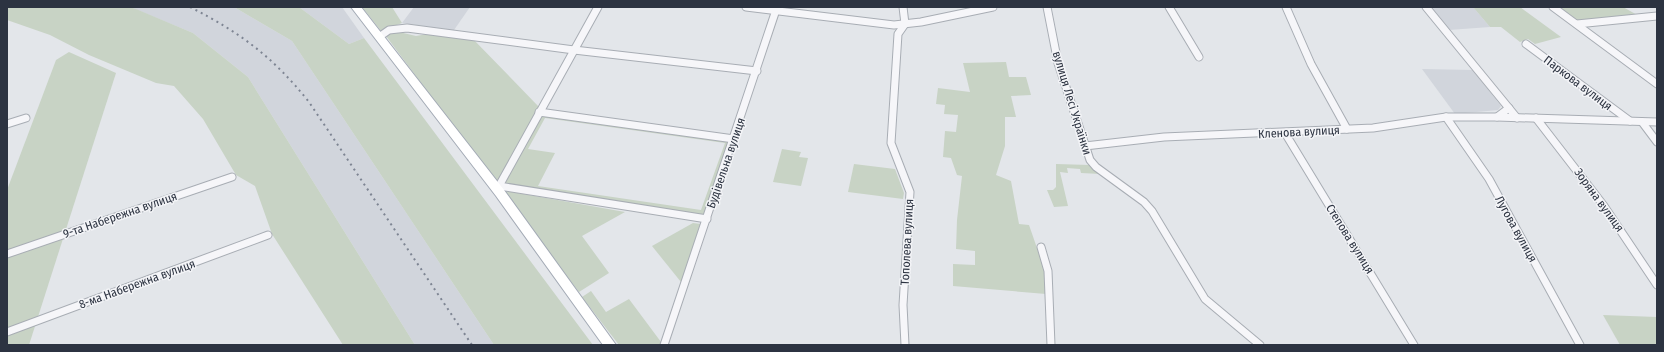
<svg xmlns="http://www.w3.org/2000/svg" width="1664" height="352" font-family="'Fira Sans Condensed',sans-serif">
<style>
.built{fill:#d1d5dc}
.green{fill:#c8d3c5;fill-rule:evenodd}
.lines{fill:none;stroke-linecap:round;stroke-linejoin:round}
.street-casing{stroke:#a8adb4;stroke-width:9}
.primary-casing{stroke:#a3aab5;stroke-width:2}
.street{stroke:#f6f6f9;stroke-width:7}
.primary{fill:#fff;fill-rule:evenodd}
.rail{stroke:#7e8593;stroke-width:2;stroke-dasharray:2 4;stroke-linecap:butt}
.labels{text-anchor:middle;stroke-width:3;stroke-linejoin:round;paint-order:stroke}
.street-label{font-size:12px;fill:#2c3341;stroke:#f3f4f7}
</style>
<rect width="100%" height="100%" fill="#e3e6ea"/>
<g class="built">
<polygon points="130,7 234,7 292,41 494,345 415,345 248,77 193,33"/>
<polygon points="299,7 342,7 364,38 349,44"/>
<polygon points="414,7 470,7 454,30 402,23"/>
<polygon points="1430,7 1473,7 1490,27 1449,30"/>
<polygon points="1422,69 1473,70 1501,106 1498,110 1455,114"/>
</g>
<g class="green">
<polygon points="7,7 130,7 136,9 193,33 248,77 415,345 343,345 272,234 255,186 236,175 203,119 174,86 156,83 89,55 50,35 7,20"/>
<polygon points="234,7 299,7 349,44 364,38 593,345 494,345 292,41"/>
<polygon points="362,7 392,7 402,23 381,31"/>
<polygon points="1473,7 1520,7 1561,37 1535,44 1528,39 1520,42 1501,27 1490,27"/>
<polygon points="1557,7 1623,7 1639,16 1578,22"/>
<polygon points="395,31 416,36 433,33 473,39 539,107 497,185 386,36 388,32"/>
<polygon points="69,52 116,73 29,345 7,345 7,190 56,60"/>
<polygon points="1006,62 1009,77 1026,77 1031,95 1011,96 1016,117 1005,117 1005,146 996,175 1011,181 1019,224 1029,225 1045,271 1046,294 953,286 953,264 975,265 975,251 956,249 957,220 962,176 957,175 951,158 943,157 945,131 956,132 958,115 944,114 945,105 936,104 938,88 970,92 963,63"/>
<path d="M540 113 731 141 705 216 502 184ZM545 118 725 143 701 210 538 186 555 153 528 149Z"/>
<polygon points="782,149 801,152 799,157 808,158 801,186 773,182"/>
<polygon points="854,164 895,169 904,193 903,199 848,192"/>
<polygon points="1056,164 1090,165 1101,174 1081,173 1080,169 1067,168 1068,173 1060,172 1068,206 1054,207 1047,190 1053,190 1056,187"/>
<polygon points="506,191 625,212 582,236 609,273 579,292 502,193"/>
<polygon points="693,223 701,224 681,282 652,246"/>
<polygon points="591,291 606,312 629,299 661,342 660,345 619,345 582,297"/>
<polygon points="1603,315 1657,317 1657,345 1620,345"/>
</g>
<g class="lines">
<defs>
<g id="street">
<polyline points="746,7 894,25 921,22 993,7"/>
<polyline points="903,7 905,24"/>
<polyline points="1047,7 1058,63 1090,160 1096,167 1144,202 1152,211 1205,299 1260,345"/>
<polyline points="1169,7 1199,57"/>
<polyline points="1286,7 1311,64 1347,129"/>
<polyline points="1426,7 1517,118"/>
<polyline points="1553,7 1657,84"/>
<polyline points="905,24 898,34 891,143 910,192 903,305 905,345"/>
<polyline points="1577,24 1657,16"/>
<polyline points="379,37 389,30 407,28 574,50 757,71"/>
<polyline points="1526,44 1630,121"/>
<polyline points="539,112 734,139"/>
<polyline points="1446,117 1489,179 1580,345"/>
<polyline points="1497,117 1657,122"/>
<polyline points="1536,118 1604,206 1657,285"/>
<polyline points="1642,122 1657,142"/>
<polyline points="7,124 26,118"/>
<polyline points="1285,133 1414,345"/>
<polyline points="1085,146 1164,137 1373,128 1446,117 1497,117 1509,108"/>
<polyline points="499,186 707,219"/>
<polyline points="500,193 499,186 598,7"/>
<polyline points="1041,247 1048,271 1051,345"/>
<polyline points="7,254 232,177"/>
<polyline points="7,332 268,235"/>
<polyline points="664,345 777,7"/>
</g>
<polygon id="primary" points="351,7 361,7 504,190 616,345 603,345 496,196"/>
</defs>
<use href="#street" class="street-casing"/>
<use href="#primary" class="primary-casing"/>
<use href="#street" class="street"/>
<use href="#primary" class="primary"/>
<path class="rail" d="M190 7C241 33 273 57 309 102L472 345"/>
</g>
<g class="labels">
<g class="street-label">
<text transform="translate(1578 83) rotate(37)" y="4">Паркова вулиця</text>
<text transform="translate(1072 103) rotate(73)" y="4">вулиця Лесі Українки</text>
<text transform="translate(1299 132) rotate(-3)" y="4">Кленова вулиця</text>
<text transform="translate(726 163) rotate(-71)" y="4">Будівельна вулиця</text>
<text transform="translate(1599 200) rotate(54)" y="4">Зоряна вулиця</text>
<text transform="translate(120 215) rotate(-19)" y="4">9-та Набережна вулиця</text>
<text transform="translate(1516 229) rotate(61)" y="4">Лугова вулиця</text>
<text transform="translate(1350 239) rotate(58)" y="4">Степова вулиця</text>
<text transform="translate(907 242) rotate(-87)" y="4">Тополева вулиця</text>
<text transform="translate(137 284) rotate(-20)" y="4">8-ма Набережна вулиця</text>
</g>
</g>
<rect width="1664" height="352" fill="none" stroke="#2c3341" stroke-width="16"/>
</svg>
